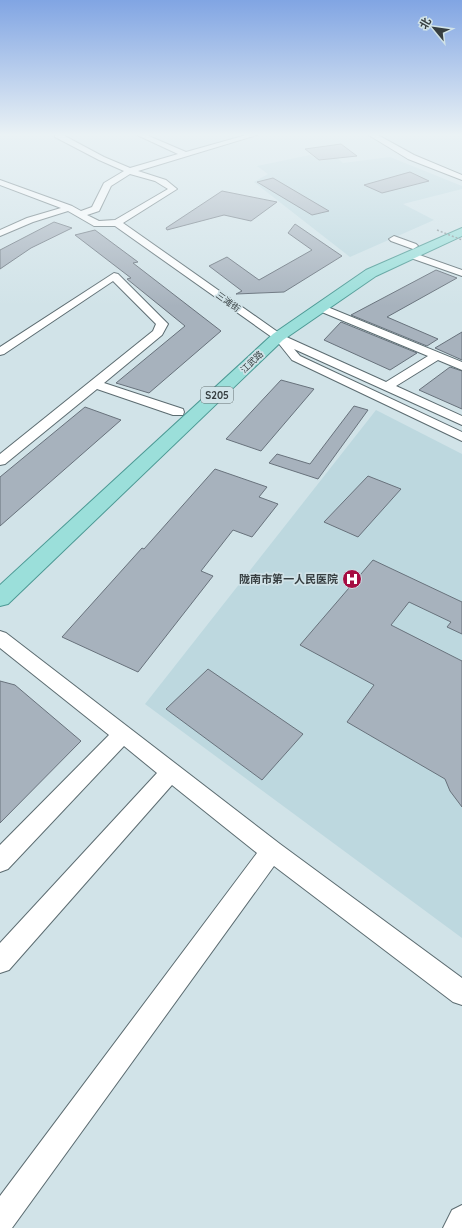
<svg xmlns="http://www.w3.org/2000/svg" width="462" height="1228" font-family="Quicksand,'Noto Sans SC',sans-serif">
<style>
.built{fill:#bdd8df}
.building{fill:#a7b2bd;stroke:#68727c}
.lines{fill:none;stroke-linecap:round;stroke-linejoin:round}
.minor-casing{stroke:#5c6c71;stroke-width:2}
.major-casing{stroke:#4c9994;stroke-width:2}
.minor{fill:#fff;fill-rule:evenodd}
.major{fill:#9bdfda;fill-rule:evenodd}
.path-bridge{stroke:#89969a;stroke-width:1.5;stroke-dasharray:2 2;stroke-linecap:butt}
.labels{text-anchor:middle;stroke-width:3.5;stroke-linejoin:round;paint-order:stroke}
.far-street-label{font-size:9px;fill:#363e40;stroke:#d1e3e8}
.shield{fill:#d1e3e8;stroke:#647072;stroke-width:1}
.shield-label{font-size:10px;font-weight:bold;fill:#363e40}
.poi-label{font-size:11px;font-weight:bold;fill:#363e40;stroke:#d1e3e8;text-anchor:end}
</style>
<rect width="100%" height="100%" fill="#d1e3e8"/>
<g class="built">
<polygon points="310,155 321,161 336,157 343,163 390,157 462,186 462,189 403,204 434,220 350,257 254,182 268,174 257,166"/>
<polygon points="376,410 462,454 462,938 145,704"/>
</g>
<g class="building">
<polygon points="341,144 357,156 319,160 305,149"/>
<polygon points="410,172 429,181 382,193 364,185"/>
<polygon points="273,178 329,211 312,215 257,182"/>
<polygon points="222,191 277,202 251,221 224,215 167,230 166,228"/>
<polygon points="54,222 72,228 31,248 0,269 0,250"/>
<polygon points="295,224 342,256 284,292 236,294 242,291 209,266 227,257 259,280 312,250 288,233"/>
<polygon points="95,230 138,262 133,263 221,331 149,393 116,383 185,326 127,279 131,278 75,235"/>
<polygon points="436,270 457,278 387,317 438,339 427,346 351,315"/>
<polygon points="341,322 417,353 390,370 324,340"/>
<polygon points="462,332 462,360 435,348"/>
<polygon points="450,367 462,371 462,409 419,390"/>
<polygon points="281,380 314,389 261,451 226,439"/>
<polygon points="354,406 368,410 318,479 269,463 277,454 310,464"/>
<polygon points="85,407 121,420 0,526 0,477"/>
<polygon points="215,469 267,487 259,497 278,504 252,537 233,530 201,571 213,576 138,672 62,637 142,548 144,549"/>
<polygon points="368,476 401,489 358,537 324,522"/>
<polygon points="373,560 462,602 462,634 447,627 451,622 409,602 391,625 462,661 462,807 450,791 445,779 347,722 374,685 300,645"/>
<polygon points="208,669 303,734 262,780 166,709"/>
<polygon points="0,681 15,685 81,741 0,823"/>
</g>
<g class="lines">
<defs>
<g id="minor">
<path d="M55 134H61L104 157 130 168 178 154 135 134H144L186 152 250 134H260L138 171 166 180 177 189 123 223 282 335 386 382 428 356 317 310 316 308 317 306H325L462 362V370L438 360 396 386 462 416V425L294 349 300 356 462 432V441L292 360 276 340 115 226H94L68 211 33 222 0 236V230L27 218 61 208 0 185V180L72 206 81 211 92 207 104 183 124 171 99 160 55 137ZM130 174 155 181 168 189 115 220 99 221 87 215 99 211 111 186Z"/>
<polygon points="367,134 376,134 414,155 462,175 462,180 408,159"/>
<polygon points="394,236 416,244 418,246 413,249 391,241 389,239"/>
<polygon points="411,252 462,270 462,276 408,257 406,255"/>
<polygon points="114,273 118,274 168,324 162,335 104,383 183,409 184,412 183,415 173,415 97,389 5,464 0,465 0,454 153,331 156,324 113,281 4,354 0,355 0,347"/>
<polygon points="0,631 6,633 280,844 462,978 462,1005 453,1002 274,866 12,1228 0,1228 0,1196 257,853 172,785 9,970 0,973 0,943 157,773 124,746 8,869 0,872 0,845 109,735 0,648"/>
<polygon points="462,1205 462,1228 443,1228 452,1210"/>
</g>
<polygon id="major" points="462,228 462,236 376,276 283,340 8,604 0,606 0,585 273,334 366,270"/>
</defs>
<use href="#minor" class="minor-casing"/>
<use href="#major" class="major-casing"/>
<use href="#minor" class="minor"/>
<use href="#major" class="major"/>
<polyline class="path-bridge" points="437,230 462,240"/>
</g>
<linearGradient id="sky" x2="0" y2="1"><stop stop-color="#81a5e3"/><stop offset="0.44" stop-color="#eaf2f5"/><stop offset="1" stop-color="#eaf2f5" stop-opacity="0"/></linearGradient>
<rect width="462" height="306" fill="url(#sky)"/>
<defs>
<symbol id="hospital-disc" viewBox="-11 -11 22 22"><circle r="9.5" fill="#a50d42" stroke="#d1e3e8"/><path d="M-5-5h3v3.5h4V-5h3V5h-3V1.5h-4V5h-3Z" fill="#fff"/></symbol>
</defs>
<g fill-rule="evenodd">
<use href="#hospital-disc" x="341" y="568" width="22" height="22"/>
</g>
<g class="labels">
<g class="far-street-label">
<text transform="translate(228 302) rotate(36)" y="3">三滩街</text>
<text transform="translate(252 362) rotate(-43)" y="3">江武路</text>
</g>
<rect class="shield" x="201" y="387" width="32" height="16" rx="3"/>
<g class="shield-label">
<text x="217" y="399">S205</text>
</g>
<g class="poi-label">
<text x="338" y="583">陇南市第一人民医院</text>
</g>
</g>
<g transform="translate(434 28) rotate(299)" stroke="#d1e3e8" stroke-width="3" paint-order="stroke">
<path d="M0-3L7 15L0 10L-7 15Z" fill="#363e40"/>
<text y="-6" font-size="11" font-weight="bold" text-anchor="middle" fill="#363e40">北</text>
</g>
</svg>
